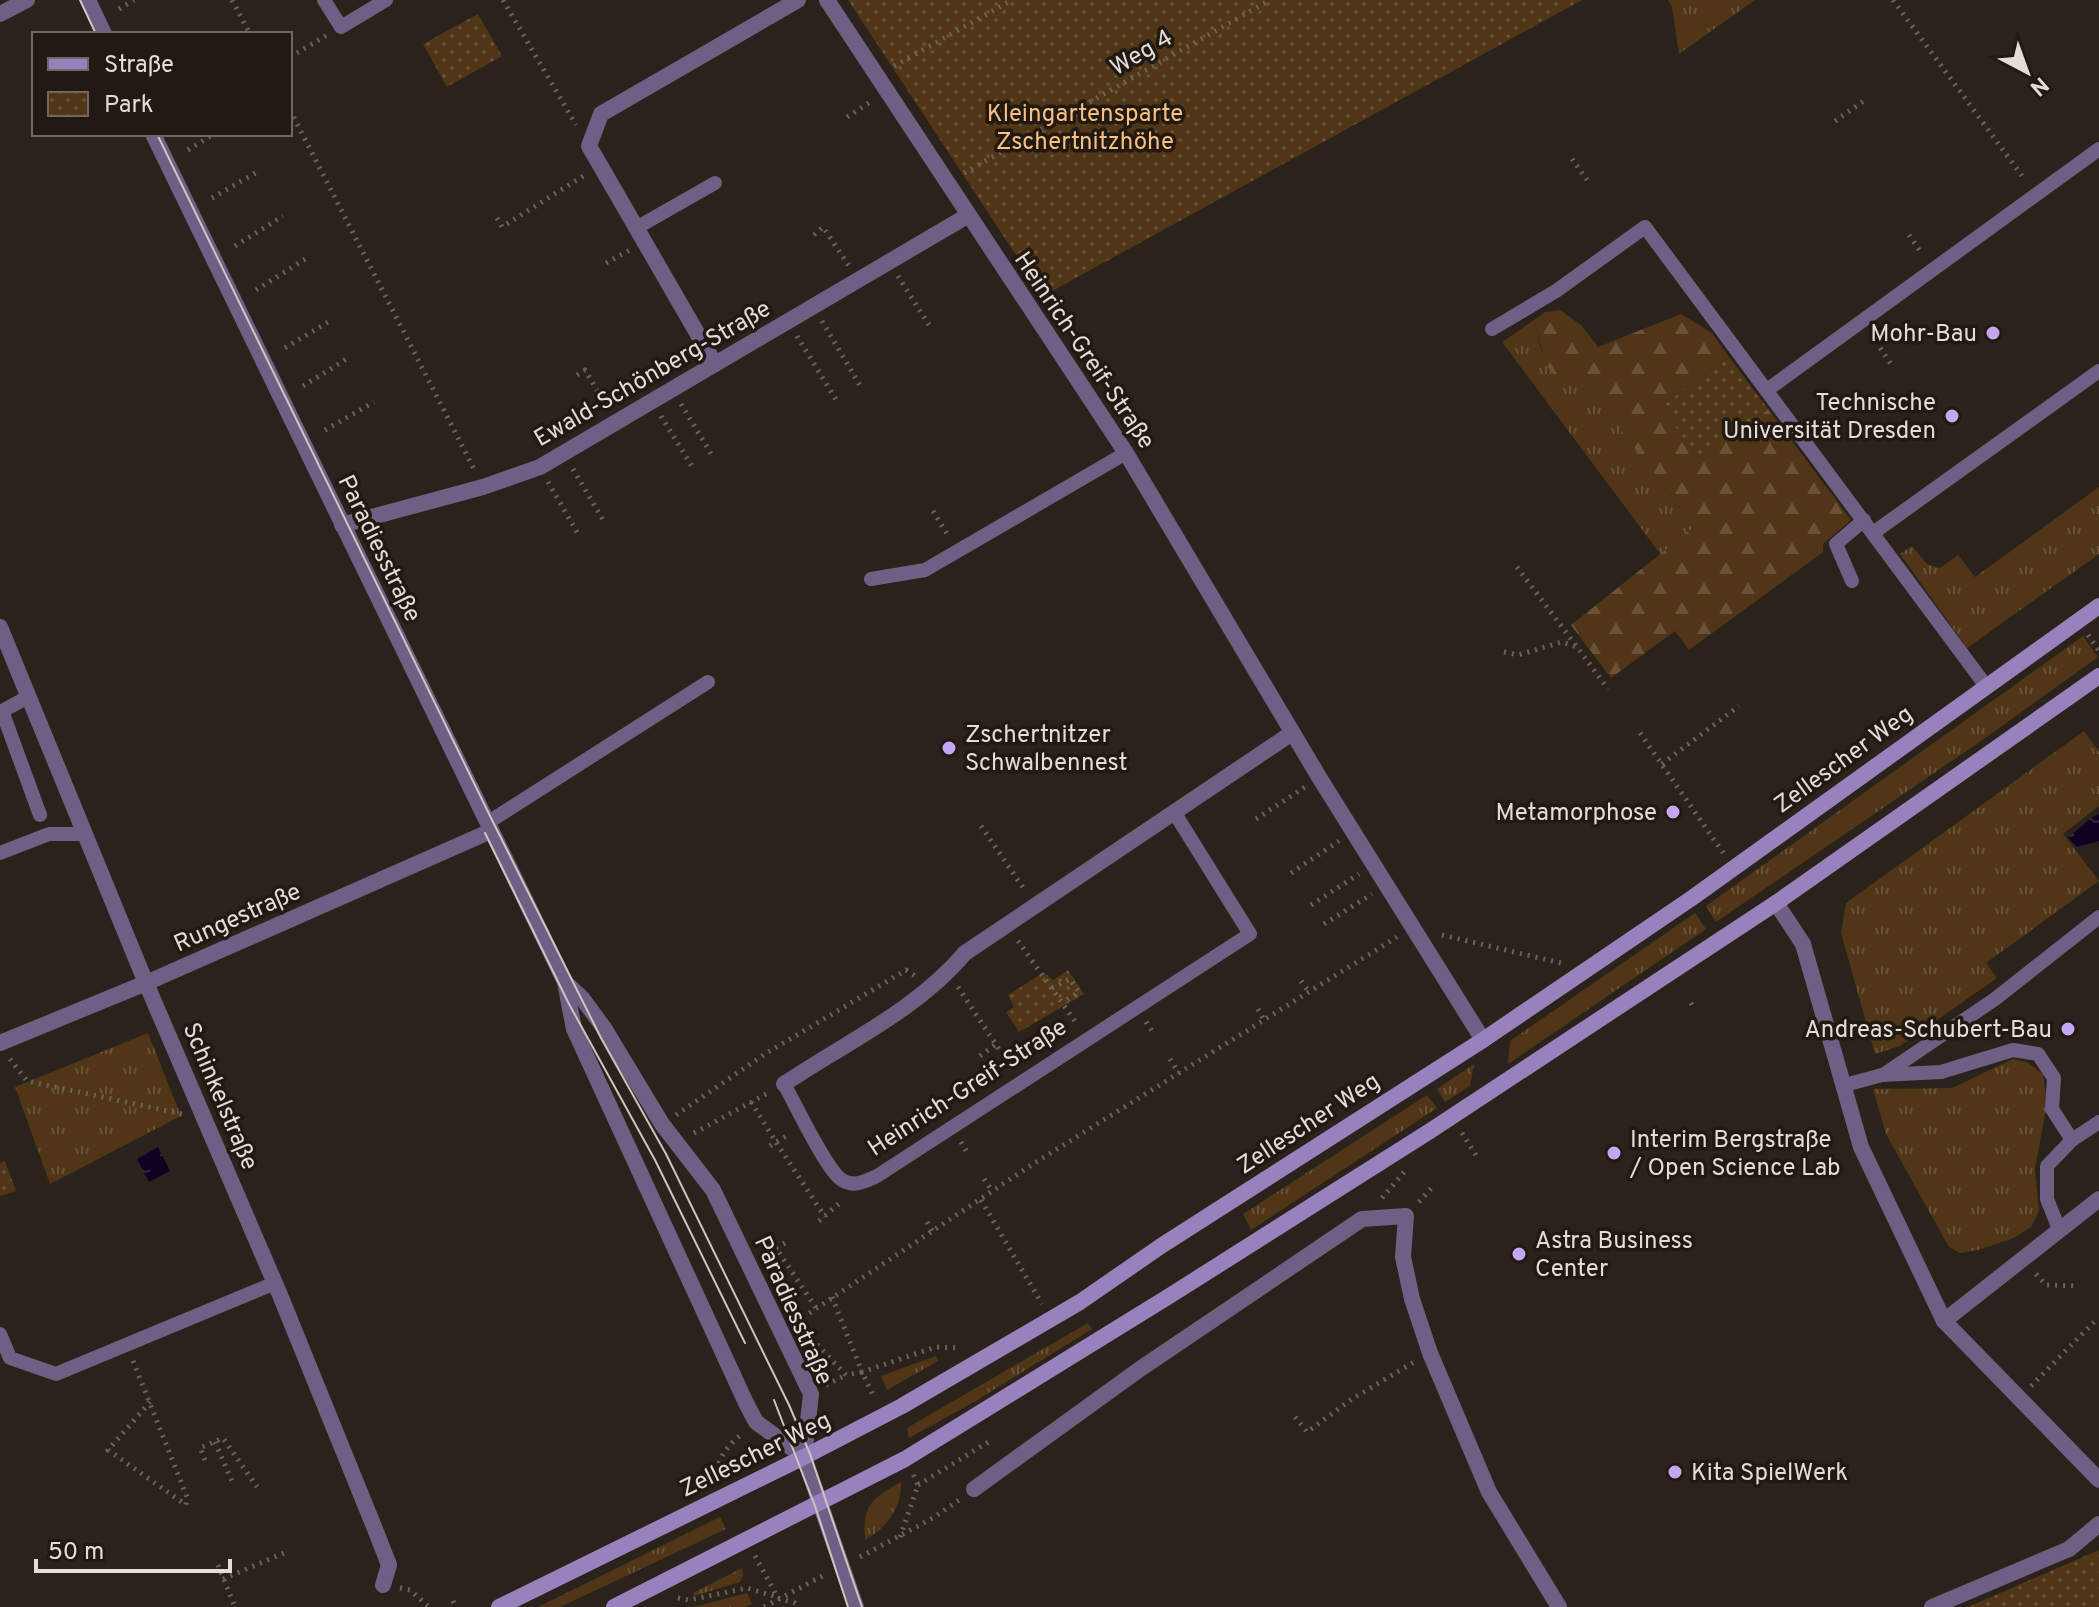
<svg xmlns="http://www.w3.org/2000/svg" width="2099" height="1607" font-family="Overpass,sans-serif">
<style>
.grass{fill:url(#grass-tufts)}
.forest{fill:url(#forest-firs)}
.park{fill:url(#park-dots)}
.water{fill:url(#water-ripples)}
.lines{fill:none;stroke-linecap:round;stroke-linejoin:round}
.path{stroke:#6a635c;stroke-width:5;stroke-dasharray:2 6;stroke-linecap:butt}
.service{stroke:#6e6085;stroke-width:14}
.minor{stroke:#6e6085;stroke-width:16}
.tertiary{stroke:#6e6085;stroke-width:16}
.secondary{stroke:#9882bd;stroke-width:16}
.tram{stroke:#ccc6c1;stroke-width:2}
.poi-dot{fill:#c3a7f2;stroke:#211912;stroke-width:3}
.labels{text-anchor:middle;stroke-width:7;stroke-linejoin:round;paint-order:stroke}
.street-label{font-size:24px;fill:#e3ddd8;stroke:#211912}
.park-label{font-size:24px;fill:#f9c084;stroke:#211912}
.poi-label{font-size:24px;fill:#e3ddd8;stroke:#211912;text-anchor:end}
</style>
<defs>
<pattern id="grass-tufts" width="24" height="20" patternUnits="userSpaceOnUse" patternTransform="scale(2)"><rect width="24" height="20" fill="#503516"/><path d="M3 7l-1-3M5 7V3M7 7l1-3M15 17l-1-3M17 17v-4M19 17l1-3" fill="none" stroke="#695237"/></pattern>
<pattern id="forest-firs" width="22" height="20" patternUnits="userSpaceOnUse" patternTransform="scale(2)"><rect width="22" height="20" fill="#503516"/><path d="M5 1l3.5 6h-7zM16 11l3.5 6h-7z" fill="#695237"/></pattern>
<pattern id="park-dots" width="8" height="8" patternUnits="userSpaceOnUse" patternTransform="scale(2)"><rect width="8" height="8" fill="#503516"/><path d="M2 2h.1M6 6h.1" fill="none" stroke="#695237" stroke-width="1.8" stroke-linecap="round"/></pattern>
<pattern id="water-ripples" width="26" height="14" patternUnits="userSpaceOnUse" patternTransform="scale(2)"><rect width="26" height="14" fill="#100122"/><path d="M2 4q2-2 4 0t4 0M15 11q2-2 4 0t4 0" fill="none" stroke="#332641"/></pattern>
</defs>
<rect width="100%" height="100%" fill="#2a231b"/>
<g class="grass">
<polygon points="1668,0 1755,0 1679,54 1672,7"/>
<polygon points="1534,320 1542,352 1584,380 1694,527 1661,555 1502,342"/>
<polygon points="2099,487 2099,554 1967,648 1900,554 1912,546 1927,564 1940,568 1958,555 1975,577"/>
<polygon points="2083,636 2098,657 1981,741 1716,922 1706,906"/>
<polygon points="2084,731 2099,752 2099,806 2063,834 2099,881 1986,963 1997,978 1900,1046 1875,1054 1841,933 1846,903"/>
<polygon points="1695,913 1706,929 1508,1064 1510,1041"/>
<polygon points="148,1033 181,1116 50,1184 15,1087"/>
<polygon points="2013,1059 2027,1062 2043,1074 2047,1104 2035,1168 2039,1211 2031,1227 2014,1238 1978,1250 1960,1253 1949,1247 1886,1134 1873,1089 1952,1088"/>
<polygon points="1474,1064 1470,1086 1445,1102 1437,1089"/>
<polygon points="1427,1095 1437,1108 1251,1230 1243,1214"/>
<polygon points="1088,1323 1092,1329 974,1402 909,1438 907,1428"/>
<polygon points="936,1356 938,1361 887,1390 881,1376"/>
<path d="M901 1482C902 1508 886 1528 865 1540 862 1505 871 1499 901 1482Z"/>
<polygon points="720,1517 726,1529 560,1607 538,1607"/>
<polygon points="742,1568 743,1576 740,1582 694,1596 693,1593"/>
<polygon points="747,1593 752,1604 745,1607 693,1607"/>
</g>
<polygon class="forest" points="1560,310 1581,325 1598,347 1681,314 1712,333 1729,357 1661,406 1698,458 1768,409 1851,520 1823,544 1823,552 1689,650 1675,631 1611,678 1571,625 1694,527 1584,380 1560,382 1546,365 1534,320 1545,312"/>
<g class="park">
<polygon points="848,0 1582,0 1043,296"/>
<polygon points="478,14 502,56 447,87 423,44"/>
<polygon points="1729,357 1768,409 1698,459 1661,406"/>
<polygon points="1068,970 1084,994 1019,1032 1006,1012 1014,1007 1008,995 1044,972 1053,980"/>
<polygon points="5,1161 16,1191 0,1196 0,1163"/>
<polygon points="2099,1550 2099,1607 1968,1607"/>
</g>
<g class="water">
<polygon points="2099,814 2099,841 2077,847 2068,838 2091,818"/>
<polygon points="158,1147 170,1171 149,1182 137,1159"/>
</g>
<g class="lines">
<g class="path">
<polyline points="232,0 250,34"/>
<polyline points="503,0 576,125"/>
<polyline points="1893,0 2025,180"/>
<polyline points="119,9 134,0"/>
<polyline points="186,34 187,33"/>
<polyline points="290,57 327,35"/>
<polyline points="894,66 1012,0"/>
<polyline points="290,110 474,469"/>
<polyline points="847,117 872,101"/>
<polyline points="1835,121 1865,100"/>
<polyline points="188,150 214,134"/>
<polyline points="1572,159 1587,180"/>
<polyline points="964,173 1270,0"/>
<polyline points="212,198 257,172"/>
<polyline points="497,218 502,227 585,175"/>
<polyline points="814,235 823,227 849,266"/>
<polyline points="1909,235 1922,254"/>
<polyline points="235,246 283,216"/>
<polyline points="606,263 630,250"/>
<polyline points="898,276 929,325"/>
<polyline points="256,290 307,258"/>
<polyline points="822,321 862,389"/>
<polyline points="1871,335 1891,364 1894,362"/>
<polyline points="797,336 838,403"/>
<polyline points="285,348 328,322"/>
<polyline points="577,375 585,370 606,405"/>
<polyline points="303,386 348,358"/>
<polyline points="681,404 713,457"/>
<polyline points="661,416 693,468"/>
<polyline points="325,430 374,402"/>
<polyline points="573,469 603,520"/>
<polyline points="548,482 578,534"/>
<polyline points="933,511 949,537"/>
<polyline points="1517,567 1577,647"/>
<polyline points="2088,635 2099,651"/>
<polyline points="1504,652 1518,655 1562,642 1577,647 1608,689"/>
<polyline points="1640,733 1724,854"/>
<polyline points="1662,764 1739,706"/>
<polyline points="1256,819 1305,787"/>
<polyline points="981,826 1026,892"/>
<polyline points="1291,873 1339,841"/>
<polyline points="1311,905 1359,874"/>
<polyline points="1324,924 1372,894"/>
<polyline points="1442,935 1561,963"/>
<polyline points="1018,941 1077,1024"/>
<polyline points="1301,981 1309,992"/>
<polyline points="958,987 1012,1069"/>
<polyline points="1052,988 1070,979 1079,992 1062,1003"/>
<polyline points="1691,1003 1695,1010"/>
<polyline points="1258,1009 1264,1020"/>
<polyline points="1146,1022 1154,1034"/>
<polyline points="980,1056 995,1045"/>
<polyline points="10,1059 27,1081 182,1114"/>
<polyline points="1170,1059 1179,1073"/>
<polyline points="751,1102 776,1142 790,1134"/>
<polyline points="676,1115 765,1054 906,970 915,976"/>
<polyline points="694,1133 770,1092"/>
<polyline points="1462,1133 1476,1155"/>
<polyline points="961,1142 968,1154"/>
<polyline points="770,1146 776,1142 825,1217"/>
<polyline points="984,1179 992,1191"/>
<polyline points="1382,1198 1404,1172"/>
<polyline points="981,1200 1042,1304"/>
<polyline points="1419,1202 1434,1185"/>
<polyline points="819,1221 842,1201"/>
<polyline points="927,1222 933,1232"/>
<polyline points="785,1243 776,1248 816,1308"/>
<polyline points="2036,1274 2046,1285 2079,1286"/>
<polyline points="832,1297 862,1372 936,1347 960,1348"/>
<polyline points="796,1322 1033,1164 1397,937"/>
<polyline points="806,1333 846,1375 862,1372 874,1397"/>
<polyline points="133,1361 187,1497 186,1505 108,1450 150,1402"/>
<polyline points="826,1385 846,1375"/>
<polyline points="2031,1386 2094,1322"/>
<polyline points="1295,1417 1307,1432 1352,1399 1414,1362"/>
<polyline points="215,1442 234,1486"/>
<polyline points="205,1460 200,1448 223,1438 257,1487"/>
<path d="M718 1479C714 1461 729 1444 742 1434"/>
<polyline points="918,1485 990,1441"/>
<polyline points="900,1537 918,1485 913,1474"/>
<polyline points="755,1556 778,1598 795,1603 799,1607"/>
<polyline points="860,1557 933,1518 959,1500"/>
<polyline points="218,1565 235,1607"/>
<polyline points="223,1579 284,1553"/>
<polyline points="400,1588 410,1590 429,1607"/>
<polyline points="678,1598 689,1600 747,1588 777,1597"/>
<polyline points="453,1601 456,1607"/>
<polyline points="764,1607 826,1574"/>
</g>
<g class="service">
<polyline points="324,0 341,27 386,0"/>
<polyline points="636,228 715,183"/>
<polyline points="1492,329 1556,291 1645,227 1986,686"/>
<polyline points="1767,390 2099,149"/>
<polyline points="1873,533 2099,371"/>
<polyline points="871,579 925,570 1126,453"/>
<polyline points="1852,581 1836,544 1864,520"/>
<polyline points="28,697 2,711 40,815"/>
<polyline points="487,823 708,682"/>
<polyline points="0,853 49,834 85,834"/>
<polyline points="1883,1075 1995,999 2099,917"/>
<path d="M784 1084C795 1103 826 1170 842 1180 854 1188 866 1181 877 1176L1250 934 1174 812"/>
<polyline points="1845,1085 1882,1075 1941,1072 2013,1050 2038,1054 2054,1078 2052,1109 2072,1140"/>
<polyline points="2059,1229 2047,1199 2047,1166 2072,1140 2099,1122"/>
<polyline points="0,1334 10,1358 56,1374 275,1283"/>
</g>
<g class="minor">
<polyline points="88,0 104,34"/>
<polyline points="827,0 1126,453 1319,777 1483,1040"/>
<polyline points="0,14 27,0"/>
<polyline points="153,134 565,982 574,1029 746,1403 756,1422 804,1457"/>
<polyline points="715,364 589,146 601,114 798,0"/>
<polyline points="342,525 483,487 540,467 967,216"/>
<polyline points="0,627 146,983 280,1295 377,1534 389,1565 383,1585"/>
<polyline points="1776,903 1803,944 1861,1147 1944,1321 2099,1480"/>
<polyline points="565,982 582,998 604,1028 662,1124 713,1190 811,1394 804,1457"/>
<polyline points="0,1043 146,983 491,831"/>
<path d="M784 1084C845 1043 917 1010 965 953L1292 733"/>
<polyline points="1944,1321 2099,1199"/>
<polyline points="974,1489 1140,1369 1362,1219 1406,1216 1403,1257 1412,1299 1430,1353 1489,1492 1559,1607"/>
<polyline points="1932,1607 2069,1549 2099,1524"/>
</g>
<polyline class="tertiary" points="804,1457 856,1607"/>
<g class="secondary">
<polyline points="499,1607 804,1457 902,1406 1080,1302 1161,1246 1483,1040 1692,898 2099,606"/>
<polyline points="614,1607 905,1459 1171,1295 1430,1131 1776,903 2099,676"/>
</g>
<g class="tram">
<polyline points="80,0 96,34"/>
<polyline points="157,134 492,820 601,1038 666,1154 789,1405 810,1454 862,1607"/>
<polyline points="485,833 569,1004 655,1160 745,1343"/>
<polyline points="774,1400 815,1506 848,1607"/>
</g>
</g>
<g class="poi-dot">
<circle cx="1993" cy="333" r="8"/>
<circle cx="1952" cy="416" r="8"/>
<circle cx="949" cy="748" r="8"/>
<circle cx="1673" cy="812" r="8"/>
<circle cx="2068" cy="1029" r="8"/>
<circle cx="1614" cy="1153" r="8"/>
<circle cx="1519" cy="1254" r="8"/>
<circle cx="1675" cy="1472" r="8"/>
</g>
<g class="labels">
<g class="street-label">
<text transform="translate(1141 52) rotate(-30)" y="8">Weg 4</text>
<text transform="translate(1085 350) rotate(56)" y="8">Heinrich-Greif-Straße</text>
<text transform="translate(652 373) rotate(-30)" y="8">Ewald-Schönberg-Straße</text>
<text transform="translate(380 548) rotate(64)" y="8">Paradiesstraße</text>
<text transform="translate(1843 759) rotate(-36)" y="8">Zellescher Weg</text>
<text transform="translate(237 917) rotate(-24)" y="8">Rungestraße</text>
<text transform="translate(967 1087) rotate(-33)" y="8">Heinrich-Greif-Straße</text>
<text transform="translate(221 1096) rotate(67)" y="8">Schinkelstraße</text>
<text transform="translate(1308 1123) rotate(-33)" y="8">Zellescher Weg</text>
<text transform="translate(794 1310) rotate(66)" y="8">Paradiesstraße</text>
<text transform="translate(755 1454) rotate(-26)" y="8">Zellescher Weg</text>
</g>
<g class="park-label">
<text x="1085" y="121">Kleingartensparte<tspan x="1085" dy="28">Zschertnitzhöhe</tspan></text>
</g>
<g class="poi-label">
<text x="1977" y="341">Mohr-Bau</text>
<text x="1936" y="410">Technische<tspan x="1936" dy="28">Universität Dresden</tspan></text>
<text x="965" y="742" text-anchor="start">Zschertnitzer<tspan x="965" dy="28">Schwalbennest</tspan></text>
<text x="1657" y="820">Metamorphose</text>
<text x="2052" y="1037">Andreas-Schubert-Bau</text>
<text x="1630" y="1147" text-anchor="start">Interim Bergstraße<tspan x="1630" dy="28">/ Open Science Lab</tspan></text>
<text x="1535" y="1248" text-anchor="start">Astra Business<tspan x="1535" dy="28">Center</tspan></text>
<text x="1691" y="1480" text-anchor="start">Kita SpielWerk</text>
</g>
</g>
<rect x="32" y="32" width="260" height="104" fill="#211912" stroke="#6f6761" stroke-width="2"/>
<rect x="48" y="58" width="40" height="12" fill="#9882bd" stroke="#6f6761" stroke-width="2"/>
<text x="104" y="72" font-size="24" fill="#e3ddd8">Straße</text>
<rect x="48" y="92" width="40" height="24" fill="url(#park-dots)" stroke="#6f6761" stroke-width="2"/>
<text x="104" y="112" font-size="24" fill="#e3ddd8">Park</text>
<g transform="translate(2027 72) rotate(139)" stroke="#211912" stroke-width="6" paint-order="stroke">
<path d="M0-6L14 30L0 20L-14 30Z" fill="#e3ddd8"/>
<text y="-12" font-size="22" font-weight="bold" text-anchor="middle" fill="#e3ddd8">N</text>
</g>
<path d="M36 1559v12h194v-12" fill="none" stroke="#e3ddd8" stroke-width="4"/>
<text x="48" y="1559" font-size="24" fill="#e3ddd8" stroke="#211912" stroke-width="6" paint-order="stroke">50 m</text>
</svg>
